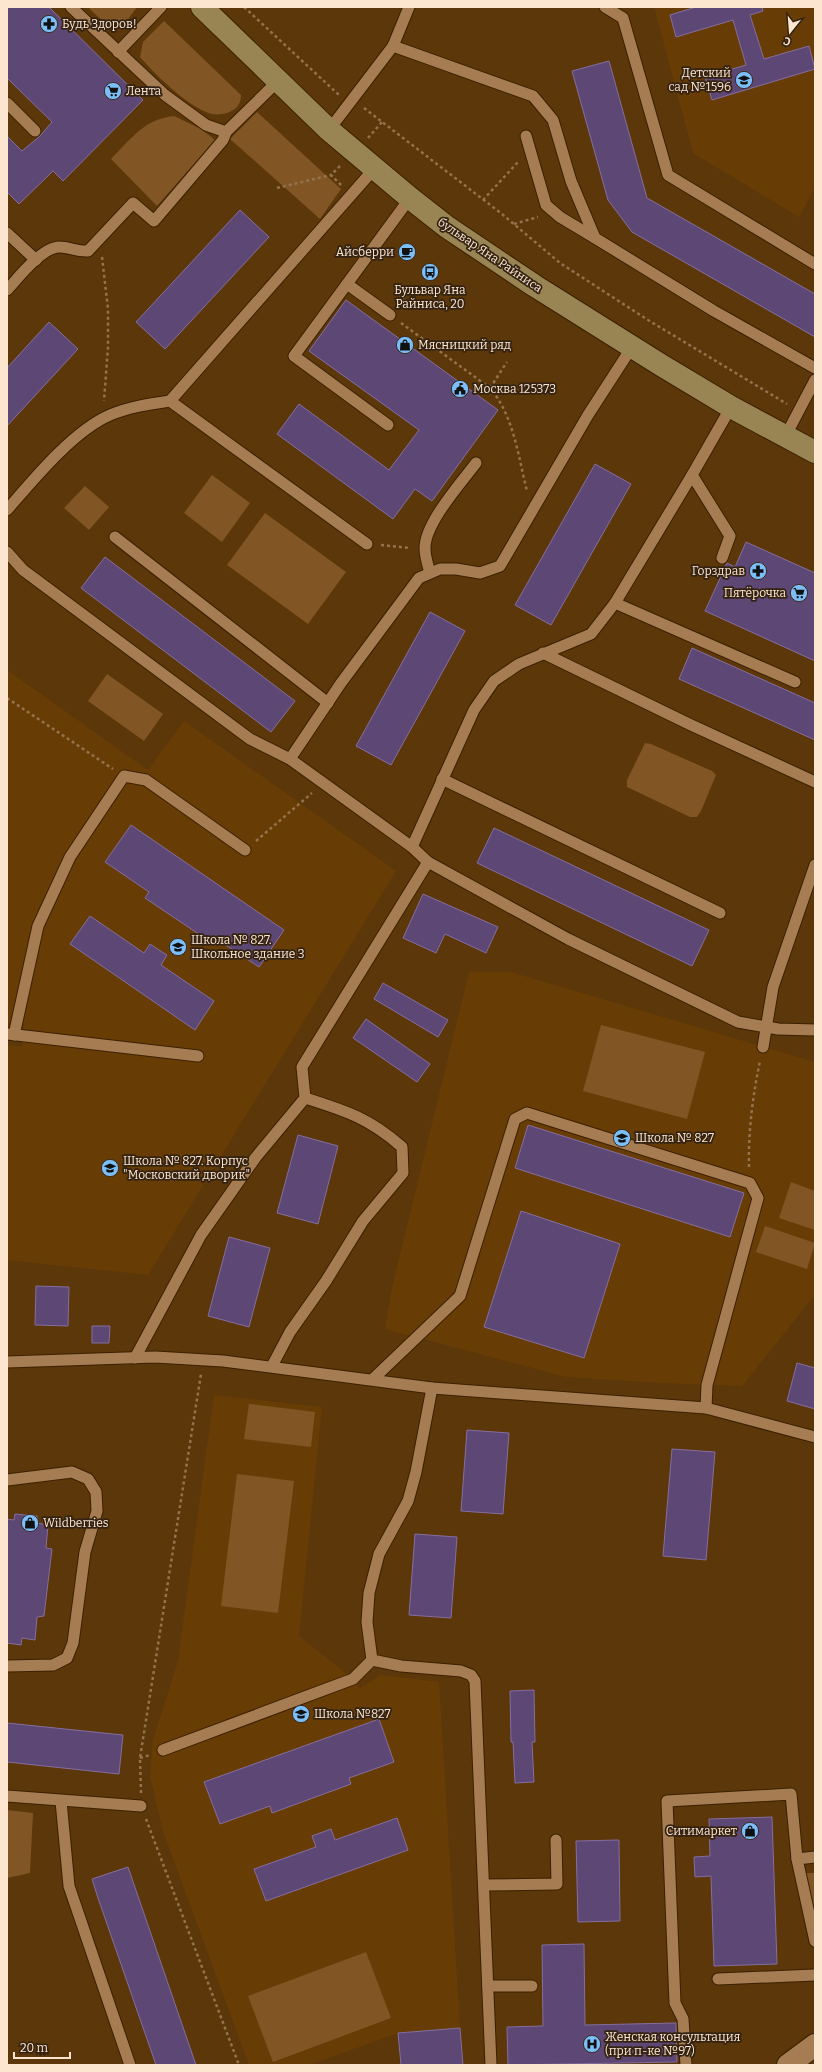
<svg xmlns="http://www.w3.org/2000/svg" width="822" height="2072" font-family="Bitter,serif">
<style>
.built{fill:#683d05}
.green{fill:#815524}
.building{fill:#5d4775;stroke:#856e9f}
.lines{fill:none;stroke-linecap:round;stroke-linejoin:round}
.service-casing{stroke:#3b2000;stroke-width:13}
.minor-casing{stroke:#3b2000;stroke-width:24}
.secondary-casing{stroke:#3b2000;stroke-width:24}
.path{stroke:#93734d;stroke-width:2.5;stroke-dasharray:3 3;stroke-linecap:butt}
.service{stroke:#a67d53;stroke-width:11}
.minor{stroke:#a67d53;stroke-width:22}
.secondary{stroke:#998453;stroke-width:22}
.labels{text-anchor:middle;stroke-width:3.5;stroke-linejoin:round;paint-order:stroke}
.poi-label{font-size:12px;fill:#fde6d0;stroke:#342312;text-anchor:start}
.street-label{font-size:12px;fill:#fde6d0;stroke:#342312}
</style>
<rect width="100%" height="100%" fill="#5c3709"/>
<g class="built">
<polygon points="654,7 815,7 815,188 799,217 693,153"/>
<polygon points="7,670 148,770 184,721 396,871 148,1275 7,1260 7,1045 22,1047 24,1025 7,1023"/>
<polygon points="469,972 511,972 815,1062 815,1295 742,1386 663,1383 567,1377 385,1329 392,1288"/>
<polygon points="214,1395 322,1407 299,1636 353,1679 360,1688 381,1675 439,1682 460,2028 398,2033 309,2065 249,2065 163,1831 150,1776 153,1740 178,1661"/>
</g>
<g class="green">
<path d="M88 7H137L126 22C105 25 102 21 88 7Z"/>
<path d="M164 21 241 95C241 98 240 102 239 104 234 114 215 117 206 112 183 102 156 75 140 57L143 42Z"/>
<polygon points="257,112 341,189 320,219 230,139"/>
<path d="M174 116 201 129 215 140 157 206 111 159C131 139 144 119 174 116Z"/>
<polygon points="212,475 250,503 222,542 184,513"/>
<polygon points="85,486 109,507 89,530 64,508"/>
<polygon points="265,513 346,572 308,624 227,565"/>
<polygon points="107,674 163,714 144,741 88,701"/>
<polygon points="645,743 651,744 712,771 716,775 701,811 697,817 690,817 627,787 627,780"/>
<polygon points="601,1025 705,1052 687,1119 583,1091"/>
<polygon points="791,1182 815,1191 815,1230 779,1218"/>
<polygon points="765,1226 815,1243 807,1269 756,1252"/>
<polygon points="249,1404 315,1412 311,1447 244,1439"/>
<polygon points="237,1474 294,1481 278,1613 221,1606"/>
<polygon points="7,1810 33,1813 30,1873 7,1878"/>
<polygon points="806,1873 815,1873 815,1913"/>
<polygon points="366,1952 391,2018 273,2062 248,1996"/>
</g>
<g class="building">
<polygon points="7,7 49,7 143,100 63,181 53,171 19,204 7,192 7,136 22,151 40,136 52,122 7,78"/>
<polygon points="696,7 762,7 763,11 750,15 764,59 809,46 815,69 712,100 705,77 746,65 733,20 676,37 670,15"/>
<polygon points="609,61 647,198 815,294 815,337 632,232 608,200 572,71"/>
<polygon points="240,210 269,237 165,349 136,322"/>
<polygon points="346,300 498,410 432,501 415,489 393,519 277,434 299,404 389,470 419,430 309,351"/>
<polygon points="49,322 78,349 7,426 7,368"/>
<polygon points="595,464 631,484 551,625 515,605"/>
<polygon points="746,542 815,573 815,661 705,611 727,563 735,567"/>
<polygon points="105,557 295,701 271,732 81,588"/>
<polygon points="430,612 465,631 391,765 356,746"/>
<polygon points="692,648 815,703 815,740 679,679"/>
<polygon points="131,825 284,930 259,967 218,940 215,945 145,898 149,892 105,862"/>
<polygon points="494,828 709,930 692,966 477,863"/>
<polygon points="423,894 498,927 486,953 445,934 436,953 403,938"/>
<polygon points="90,916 144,953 150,944 162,952 167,955 161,965 214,1001 195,1030 70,944"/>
<polygon points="383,983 448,1020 438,1037 374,999"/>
<polygon points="366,1019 430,1064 417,1082 353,1038"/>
<polygon points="528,1125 744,1193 730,1237 515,1168"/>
<polygon points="298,1135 338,1146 318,1224 277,1213"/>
<polygon points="521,1211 620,1244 584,1358 484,1327"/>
<polygon points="229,1237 270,1248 249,1327 208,1316"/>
<polygon points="36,1286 69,1287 68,1326 35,1325"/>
<polygon points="92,1326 110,1326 109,1343 92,1343"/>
<polygon points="797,1363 815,1368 815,1409 787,1401"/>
<polygon points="467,1430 509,1433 503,1514 461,1511"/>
<polygon points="672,1449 715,1452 706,1560 663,1556"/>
<polygon points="15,1514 37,1516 37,1523 48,1525 46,1548 52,1549 44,1616 37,1617 35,1640 22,1638 21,1645 7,1643 7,1519 14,1520"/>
<polygon points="415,1534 457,1537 451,1618 409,1615"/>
<polygon points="534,1690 535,1742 532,1742 534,1782 515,1783 513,1742 511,1742 510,1691"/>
<polygon points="379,1719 394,1762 349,1778 351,1784 272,1813 270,1806 220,1824 204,1782"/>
<polygon points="7,1723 123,1735 119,1774 7,1762"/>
<polygon points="772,1817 777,1964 714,1966 711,1876 695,1877 694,1857 710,1856 709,1819"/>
<polygon points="397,1818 408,1850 266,1901 254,1869 316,1847 312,1836 331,1829 335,1840"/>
<polygon points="619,1840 620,1921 578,1922 576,1841"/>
<polygon points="128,1867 196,2065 156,2065 98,1898 92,1879"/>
<polygon points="584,1944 585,2025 676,2023 677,2062 508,2065 507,2027 543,2026 542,1945"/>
<polygon points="460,2028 463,2065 401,2065 398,2033"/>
</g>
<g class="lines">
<defs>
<g id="service">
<polyline points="71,7 165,95 206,125 226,132 277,82"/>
<polyline points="605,7 623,18 668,175 815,264"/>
<polyline points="393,46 533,96 553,120 571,181 595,238 714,311 815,368"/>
<polyline points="118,52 161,7"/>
<polyline points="7,103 35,131"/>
<polyline points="329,130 393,46 409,7"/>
<polyline points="526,136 546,205 560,217 595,238"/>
<polyline points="7,233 36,260"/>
<polyline points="347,284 390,315"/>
<path d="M7 290C18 278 43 246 60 247 69 247 78 252 88 251L133 203 154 221 223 140 226 132"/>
<polyline points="388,425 294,356 410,198"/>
<polyline points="785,437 815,380"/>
<path d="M7 510C33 480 73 431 110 415 129 407 149 404 170 401"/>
<polyline points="115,537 328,703"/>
<polyline points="367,544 170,401 374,169"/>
<polyline points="7,552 23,570 250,739 290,759 412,847 428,862 568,939 738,1022 778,1029 815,1030"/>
<polyline points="722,558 730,536 692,475 731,407"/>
<path d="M430 573C428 565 425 557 425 549 424 524 461 483 476 463"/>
<polyline points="615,603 795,682"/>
<polyline points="543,653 689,724 815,782"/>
<polyline points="290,759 341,683 419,578 440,569 456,569 480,573 500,566 588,415 632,347"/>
<polyline points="442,779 720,913"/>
<polyline points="412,847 474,710 494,681 519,664 591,634 615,603 692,475"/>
<polyline points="8,1034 198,1056"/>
<polyline points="14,1035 38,926 70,857 124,776 146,780 245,850"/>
<polyline points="763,1047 773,987 815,865"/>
<polyline points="135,1358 201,1235 256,1157 305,1098 302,1067 428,862"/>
<polyline points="7,1362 155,1357 223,1361 432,1388 706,1408 815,1437"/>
<path d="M272 1366 290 1332 326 1281 363 1221 403 1173 402 1147C369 1118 346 1111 305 1098"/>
<polyline points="373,1379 460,1296 515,1119 527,1113 750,1183 758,1198 707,1385 706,1408"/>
<polyline points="432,1388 416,1472 408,1501 379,1554 369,1593 367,1622 372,1660 401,1666 461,1671 471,1675 475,1681 491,2065"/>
<polyline points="7,1480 72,1472 88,1479 96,1492 97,1511 85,1552 73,1643 67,1658 53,1665 7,1666"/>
<polyline points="163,1750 353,1679 372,1660"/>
<polyline points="7,1796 141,1806"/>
<polyline points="61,1801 69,1886 130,2065"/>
<polyline points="815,1857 797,1859 815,1941"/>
<polyline points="484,1885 557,1884 556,1840"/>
<polyline points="718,1979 815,1975"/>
<polyline points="488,1986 532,1986"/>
<polyline points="686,2065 683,2019 675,2003 667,1801 791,1794 797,1859"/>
</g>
<polyline id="minor" points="788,2065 815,2045"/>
<polyline id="secondary" points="202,7 329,130 410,198 447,227 535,286 661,365 731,407 815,452"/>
</defs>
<use href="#service" class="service-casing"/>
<use href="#minor" class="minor-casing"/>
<use href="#secondary" class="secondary-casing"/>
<g class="path">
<polyline points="244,7 339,95"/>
<polyline points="364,108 502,214 560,263 648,320 787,404"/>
<polyline points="368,138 382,122"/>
<polyline points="340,166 331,175 341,185"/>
<polyline points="277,188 331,175"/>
<polyline points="483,200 518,162"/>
<polyline points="514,224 538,217"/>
<polyline points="102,257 108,309 108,347 104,401"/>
<polyline points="399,304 408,292"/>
<path d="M401 323 490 388C514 416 518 456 527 491"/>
<polyline points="490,388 507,362"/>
<polyline points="381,545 410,548"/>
<polyline points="7,698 113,769"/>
<polyline points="256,841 312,793"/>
<path d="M749 1167C748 1132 753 1094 760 1061"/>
<polyline points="140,1758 150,1755"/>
<polyline points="141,1793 140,1758 201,1374"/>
<polyline points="146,1819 239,2065"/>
</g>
<use href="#service" class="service"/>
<use href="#minor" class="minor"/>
<use href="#secondary" class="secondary"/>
</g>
<defs>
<symbol id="pharmacy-disc" viewBox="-11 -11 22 22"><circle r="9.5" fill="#7bbef8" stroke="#342312"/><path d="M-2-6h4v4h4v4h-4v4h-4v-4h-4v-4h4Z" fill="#111"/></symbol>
<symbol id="school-disc" viewBox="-11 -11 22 22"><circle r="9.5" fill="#7bbef8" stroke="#342312"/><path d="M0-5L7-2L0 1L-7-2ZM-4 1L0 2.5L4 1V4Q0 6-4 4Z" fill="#111"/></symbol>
<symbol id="supermarket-disc" viewBox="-11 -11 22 22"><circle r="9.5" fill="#7bbef8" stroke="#342312"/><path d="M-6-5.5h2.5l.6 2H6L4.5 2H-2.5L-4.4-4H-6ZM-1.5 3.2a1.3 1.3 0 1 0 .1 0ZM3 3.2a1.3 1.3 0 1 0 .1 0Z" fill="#111"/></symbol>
<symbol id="cafe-disc" viewBox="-11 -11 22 22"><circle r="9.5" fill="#7bbef8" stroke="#342312"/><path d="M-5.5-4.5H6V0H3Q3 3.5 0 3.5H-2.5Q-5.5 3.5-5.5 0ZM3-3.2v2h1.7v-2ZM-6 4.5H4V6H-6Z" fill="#111"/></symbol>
<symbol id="bus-disc" viewBox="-11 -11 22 22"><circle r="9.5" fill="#7bbef8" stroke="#342312"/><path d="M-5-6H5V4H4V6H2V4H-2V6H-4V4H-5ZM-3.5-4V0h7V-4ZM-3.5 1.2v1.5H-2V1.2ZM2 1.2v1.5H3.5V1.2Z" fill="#111"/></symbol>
<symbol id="shop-disc" viewBox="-11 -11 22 22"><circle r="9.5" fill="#7bbef8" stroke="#342312"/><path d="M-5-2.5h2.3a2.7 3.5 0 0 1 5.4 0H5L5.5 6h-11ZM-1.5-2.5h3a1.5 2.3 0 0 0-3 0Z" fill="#111"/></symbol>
<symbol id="civic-disc" viewBox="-11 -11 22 22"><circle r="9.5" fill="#7bbef8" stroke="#342312"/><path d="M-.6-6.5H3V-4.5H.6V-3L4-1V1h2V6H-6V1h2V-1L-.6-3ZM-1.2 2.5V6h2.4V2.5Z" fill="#111"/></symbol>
<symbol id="hospital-disc" viewBox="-11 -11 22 22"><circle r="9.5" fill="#7bbef8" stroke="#342312"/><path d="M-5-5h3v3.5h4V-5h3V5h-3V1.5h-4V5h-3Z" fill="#111"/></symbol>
</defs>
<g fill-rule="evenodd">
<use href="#pharmacy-disc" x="39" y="14" width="20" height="20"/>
<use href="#school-disc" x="734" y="70" width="20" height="20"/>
<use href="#supermarket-disc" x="103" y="81" width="20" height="20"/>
<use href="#cafe-disc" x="397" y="242" width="20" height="20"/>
<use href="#bus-disc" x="420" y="262" width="20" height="20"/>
<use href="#shop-disc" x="395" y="335" width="20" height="20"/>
<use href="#civic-disc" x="450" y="379" width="20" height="20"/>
<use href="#pharmacy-disc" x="748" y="561" width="20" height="20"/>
<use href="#supermarket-disc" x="789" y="583" width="20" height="20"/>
<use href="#school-disc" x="168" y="937" width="20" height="20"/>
<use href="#school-disc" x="612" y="1128" width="20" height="20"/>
<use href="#school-disc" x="100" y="1158" width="20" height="20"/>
<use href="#shop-disc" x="20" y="1513" width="20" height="20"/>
<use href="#school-disc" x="291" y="1704" width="20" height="20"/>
<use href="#shop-disc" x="740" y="1821" width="20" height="20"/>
<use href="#hospital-disc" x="582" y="2034" width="20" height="20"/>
</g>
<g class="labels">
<g class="poi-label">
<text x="62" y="28">Будь Здоров!</text>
<text x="731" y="77" text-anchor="end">Детский<tspan x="731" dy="14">сад №1596</tspan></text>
<text x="126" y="95">Лента</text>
<text x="394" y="256" text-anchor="end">Айсберри</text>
<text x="430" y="294" text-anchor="middle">Бульвар Яна<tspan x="430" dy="14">Райниса, 20</tspan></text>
<text x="418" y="349">Мясницкий ряд</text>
<text x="473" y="393">Москва 125373</text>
<text x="745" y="575" text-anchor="end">Горздрав</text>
<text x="786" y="597" text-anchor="end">Пятёрочка</text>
<text x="191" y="944">Школа № 827.<tspan x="191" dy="14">Школьное здание 3</tspan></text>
<text x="635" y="1142">Школа № 827</text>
<text x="123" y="1165">Школа № 827. Корпус<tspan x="123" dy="14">"Московский дворик"</tspan></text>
<text x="43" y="1527">Wildberries</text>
<text x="314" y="1718">Школа №827</text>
<text x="737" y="1835" text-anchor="end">Ситимаркет</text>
<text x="605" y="2041">Женская консультация<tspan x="605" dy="14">(при п-ке №97)</tspan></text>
</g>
<g class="street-label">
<text transform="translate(490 255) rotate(34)" y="4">бульвар Яна Райниса</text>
</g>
</g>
<rect width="822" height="2072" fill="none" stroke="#fde6d0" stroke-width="16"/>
<g transform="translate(790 32) rotate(197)" stroke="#342312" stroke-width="3" paint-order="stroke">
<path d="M0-3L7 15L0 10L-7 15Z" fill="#fde6d0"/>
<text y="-6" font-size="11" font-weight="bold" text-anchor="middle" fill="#fde6d0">С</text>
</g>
<path d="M14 2052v6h56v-6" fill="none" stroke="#fde6d0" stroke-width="2"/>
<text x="20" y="2052" font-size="12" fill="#fde6d0" stroke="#342312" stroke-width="3" paint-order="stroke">20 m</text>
</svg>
